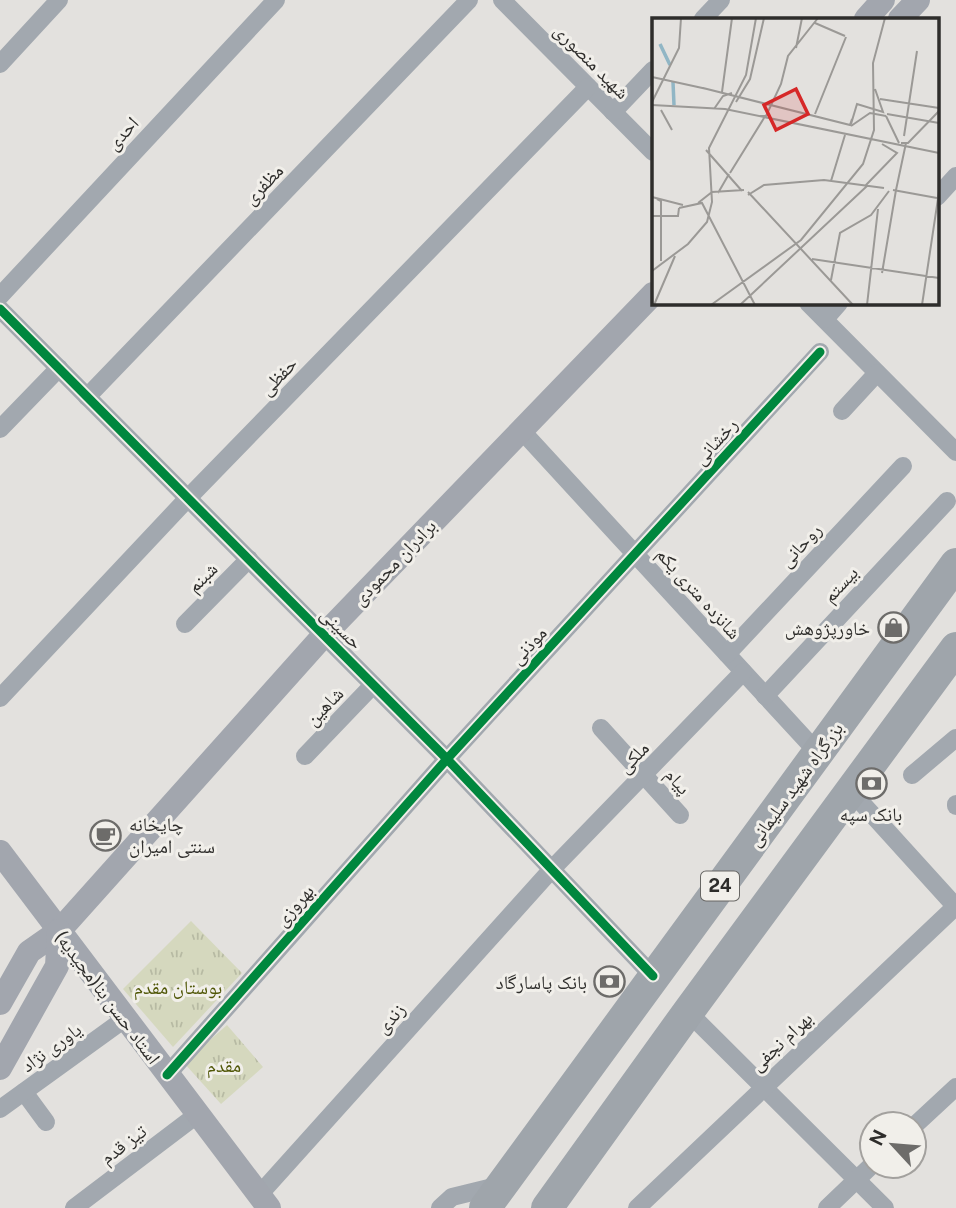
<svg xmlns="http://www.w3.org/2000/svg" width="956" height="1208" font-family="'Public Sans','Noto Naskh Arabic',sans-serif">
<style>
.grass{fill:url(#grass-tufts)}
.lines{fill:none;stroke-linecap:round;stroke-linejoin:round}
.street{stroke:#a2a8af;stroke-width:18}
.secondary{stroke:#a2a6ae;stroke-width:24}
.highway{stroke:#9fa5ab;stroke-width:32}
.cycleway-casing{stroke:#f1efea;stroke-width:13}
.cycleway{stroke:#00873e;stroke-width:9}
.labels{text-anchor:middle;stroke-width:6;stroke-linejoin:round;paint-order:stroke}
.shield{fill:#f1efea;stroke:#686764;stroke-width:2}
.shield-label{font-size:18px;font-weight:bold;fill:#2e2d2b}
.street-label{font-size:19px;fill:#2e2d2b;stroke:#f1efea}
.poi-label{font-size:19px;fill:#2e2d2b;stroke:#f1efea;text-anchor:end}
.park-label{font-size:19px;fill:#505707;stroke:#f1efea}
.inset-river{fill:none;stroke:#91b6c5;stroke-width:3.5}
.inset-road{fill:none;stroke:#9b9996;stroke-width:2}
.view{fill:#d62828;fill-opacity:0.15;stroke:#d62828;stroke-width:3.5}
.inset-edge{fill:none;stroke:#2e2d2b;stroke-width:3.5}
</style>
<defs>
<pattern id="grass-tufts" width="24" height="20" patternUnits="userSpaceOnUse" patternTransform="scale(1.75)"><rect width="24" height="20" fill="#d5d8be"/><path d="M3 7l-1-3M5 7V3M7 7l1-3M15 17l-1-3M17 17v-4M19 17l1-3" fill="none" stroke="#b7baa3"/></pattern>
</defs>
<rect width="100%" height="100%" fill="#e3e1de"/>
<g class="grass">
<polygon points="191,921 242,973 173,1047 123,989"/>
<polygon points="227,1025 263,1067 221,1104 184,1063"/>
</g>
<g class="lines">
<g class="street">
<polyline points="502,0 653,152"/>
<polyline points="703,19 721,0"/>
<polyline points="0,64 59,0"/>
<polyline points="613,112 653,70"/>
<polyline points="937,197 956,176"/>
<polyline points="0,296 276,0"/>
<polyline points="808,303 956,452"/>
<polyline points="0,309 447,759 653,976"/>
<polyline points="825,319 839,303"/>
<polyline points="87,397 469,0"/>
<polyline points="842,411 877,373"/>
<polyline points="0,429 59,368"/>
<polyline points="522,431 818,753"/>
<polyline points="185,624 249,559"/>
<polyline points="727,654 903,466"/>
<polyline points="765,696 947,501"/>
<polyline points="0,698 188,498 588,87"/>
<polyline points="601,728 680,815"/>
<polyline points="305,756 373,685"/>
<polyline points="912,775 956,738"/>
<polyline points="850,790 956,907"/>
<polyline points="956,804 956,806"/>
<polyline points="688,1012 885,1208"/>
<polyline points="167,1075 447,759 820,352"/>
<polyline points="24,1092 46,1122"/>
<polyline points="0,1109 126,1018"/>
<polyline points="914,1126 956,1087"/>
<polyline points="259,1195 552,869 743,672"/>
<polyline points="74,1208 198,1114"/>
<polyline points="440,1208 452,1197 501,1185"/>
<polyline points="637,1208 956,906"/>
<polyline points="827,1208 872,1165"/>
</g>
<g class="secondary">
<polyline points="866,19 883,0"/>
<polyline points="900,19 918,0"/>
<polyline points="0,852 269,1208"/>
<polyline points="0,1003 29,952 59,931 324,635 653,294"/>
<polyline points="0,1068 57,966 59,931"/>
</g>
<g class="highway">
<polyline points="485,1208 956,564"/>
<polyline points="547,1208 688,1012 956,648"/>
</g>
<defs>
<g id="cycleway">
<polyline points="0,309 447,759 653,976"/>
<polyline points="167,1075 447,759 820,352"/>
</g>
</defs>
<use href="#cycleway" class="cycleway-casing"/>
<use href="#cycleway" class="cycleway"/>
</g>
<defs>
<symbol id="shop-ring" viewBox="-11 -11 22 22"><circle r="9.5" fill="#f1efea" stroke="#6d6c6a" stroke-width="1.5"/><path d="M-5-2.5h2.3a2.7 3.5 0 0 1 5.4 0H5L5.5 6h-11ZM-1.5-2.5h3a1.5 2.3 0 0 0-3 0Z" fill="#6d6c6a"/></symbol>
<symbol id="bank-ring" viewBox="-11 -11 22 22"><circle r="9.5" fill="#f1efea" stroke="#6d6c6a" stroke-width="1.5"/><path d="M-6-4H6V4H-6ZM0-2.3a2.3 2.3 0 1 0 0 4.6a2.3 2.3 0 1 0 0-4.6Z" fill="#6d6c6a"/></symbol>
<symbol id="cafe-ring" viewBox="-11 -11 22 22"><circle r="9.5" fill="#f1efea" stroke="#6d6c6a" stroke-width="1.5"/><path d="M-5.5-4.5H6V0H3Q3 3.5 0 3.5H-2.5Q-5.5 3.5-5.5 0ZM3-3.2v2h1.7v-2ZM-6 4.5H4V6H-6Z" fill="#6d6c6a"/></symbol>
</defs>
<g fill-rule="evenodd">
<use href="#shop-ring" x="876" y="610" width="35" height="35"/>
<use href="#bank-ring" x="854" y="766" width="35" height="35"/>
<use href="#cafe-ring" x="88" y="818" width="35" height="35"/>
<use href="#bank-ring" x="592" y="964" width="35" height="35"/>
</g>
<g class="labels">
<rect class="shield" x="701" y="871.5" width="38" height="29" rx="5"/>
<g class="shield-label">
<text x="720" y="892">24</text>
</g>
<g class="street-label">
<text transform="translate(592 61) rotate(45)" y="7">شهید منصوری</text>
<text transform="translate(122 133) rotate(-47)" y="7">احدی</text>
<text transform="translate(263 184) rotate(-46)" y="7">مظفری</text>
<text transform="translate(278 376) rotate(-46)" y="7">حفظی</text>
<text transform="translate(715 441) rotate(-48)" y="7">رخشانی</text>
<text transform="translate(800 545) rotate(-47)" y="7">روحانی</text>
<text transform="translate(394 562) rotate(-46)" y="7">برادران محمودی</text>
<text transform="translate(202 577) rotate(-45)" y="7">شبنم</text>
<text transform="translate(840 584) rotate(-47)" y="7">بیستم</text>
<text transform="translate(699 593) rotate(48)" y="7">شانزده متری یکم</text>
<text transform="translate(342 628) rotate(45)" y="7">حسینی</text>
<text transform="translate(528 645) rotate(-47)" y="7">موذنی</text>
<text transform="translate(324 706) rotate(-46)" y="7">شاهین</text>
<text transform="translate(633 757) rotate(-46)" y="7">ملکی</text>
<text transform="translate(678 781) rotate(49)" y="7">پیام</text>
<text transform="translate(795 784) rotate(-54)" y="7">بزرگراه شهید سلیمانی</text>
<text transform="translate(294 905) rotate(-49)" y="7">بهروزی</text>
<text transform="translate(108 997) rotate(53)" y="7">استاد حسن بنا(مجیدیه)</text>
<text transform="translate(390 1018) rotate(-48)" y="7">زندی</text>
<text transform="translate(781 1041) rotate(-43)" y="7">بهرام نجفی</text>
<text transform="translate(51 1047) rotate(-36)" y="7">یاوری نژاد</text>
<text transform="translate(123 1144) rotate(-37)" y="7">تیز قدم</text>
</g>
<g class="poi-label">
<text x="870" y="635">خاورپژوهش</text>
<text x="871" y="821" text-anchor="middle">بانک سپه</text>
<text x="129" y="831" text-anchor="start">چایخانه<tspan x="129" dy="22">سنتی امیران</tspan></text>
<text x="587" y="989">بانک پاسارگاد</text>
</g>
<g class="park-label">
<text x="178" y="994">بوستان مقدم</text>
<text x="224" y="1072">مقدم</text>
</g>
</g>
<g transform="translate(652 18)">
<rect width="287" height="287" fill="#e3e1de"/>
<path class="inset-river" d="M8 26 18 47M21 64 22 87"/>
<path class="inset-road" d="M163 5 193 18M144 30 150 0M0 59 55 71M51 70 198 107 200 101M70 74 80 0M228 81 287 90M0 84 27 30 29 0M84 84 98 61 112 0M0 87 73 91 287 135M62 91 71 78 80 75M9 92 20 112M163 96 194 19M235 96 287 105M108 98H114L129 66 136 38 166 0M234 98 247 125M199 106 205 86 231 94 223 71M199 108 218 95 234 98M252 118 265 33M249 125H256L287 93M54 132 90 173M78 155 112 100M179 163 193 117M214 167 245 135 230 126M241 172 285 180M244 172 254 125M96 174 201 287M66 175 77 156M96 177 112 167 172 162 232 170M0 179 31 187M5 181 9 183V243M46 185 60 174 92 172M27 190 50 185 103 287M0 198H26L27 190M160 241 287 260M0 253 36 226 55 204 60 184 57 130 94 57 104 0M230 255 244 172M179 262 188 215 219 197 237 173M2 287 23 238M59 287 149 222 211 146 222 112 221 45 233 0M88 287 215 168M215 287 226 191M270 287 287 174"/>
<path class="view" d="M144 71 156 96 124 112 112 87Z"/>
<rect width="287" height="287" class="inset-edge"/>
</g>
<g transform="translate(893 1145) rotate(296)"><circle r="33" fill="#f1efea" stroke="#a3a19e" stroke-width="2"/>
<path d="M0-5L12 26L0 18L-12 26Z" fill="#6d6c6a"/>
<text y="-10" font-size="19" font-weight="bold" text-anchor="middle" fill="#2e2d2b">N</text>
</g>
</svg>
